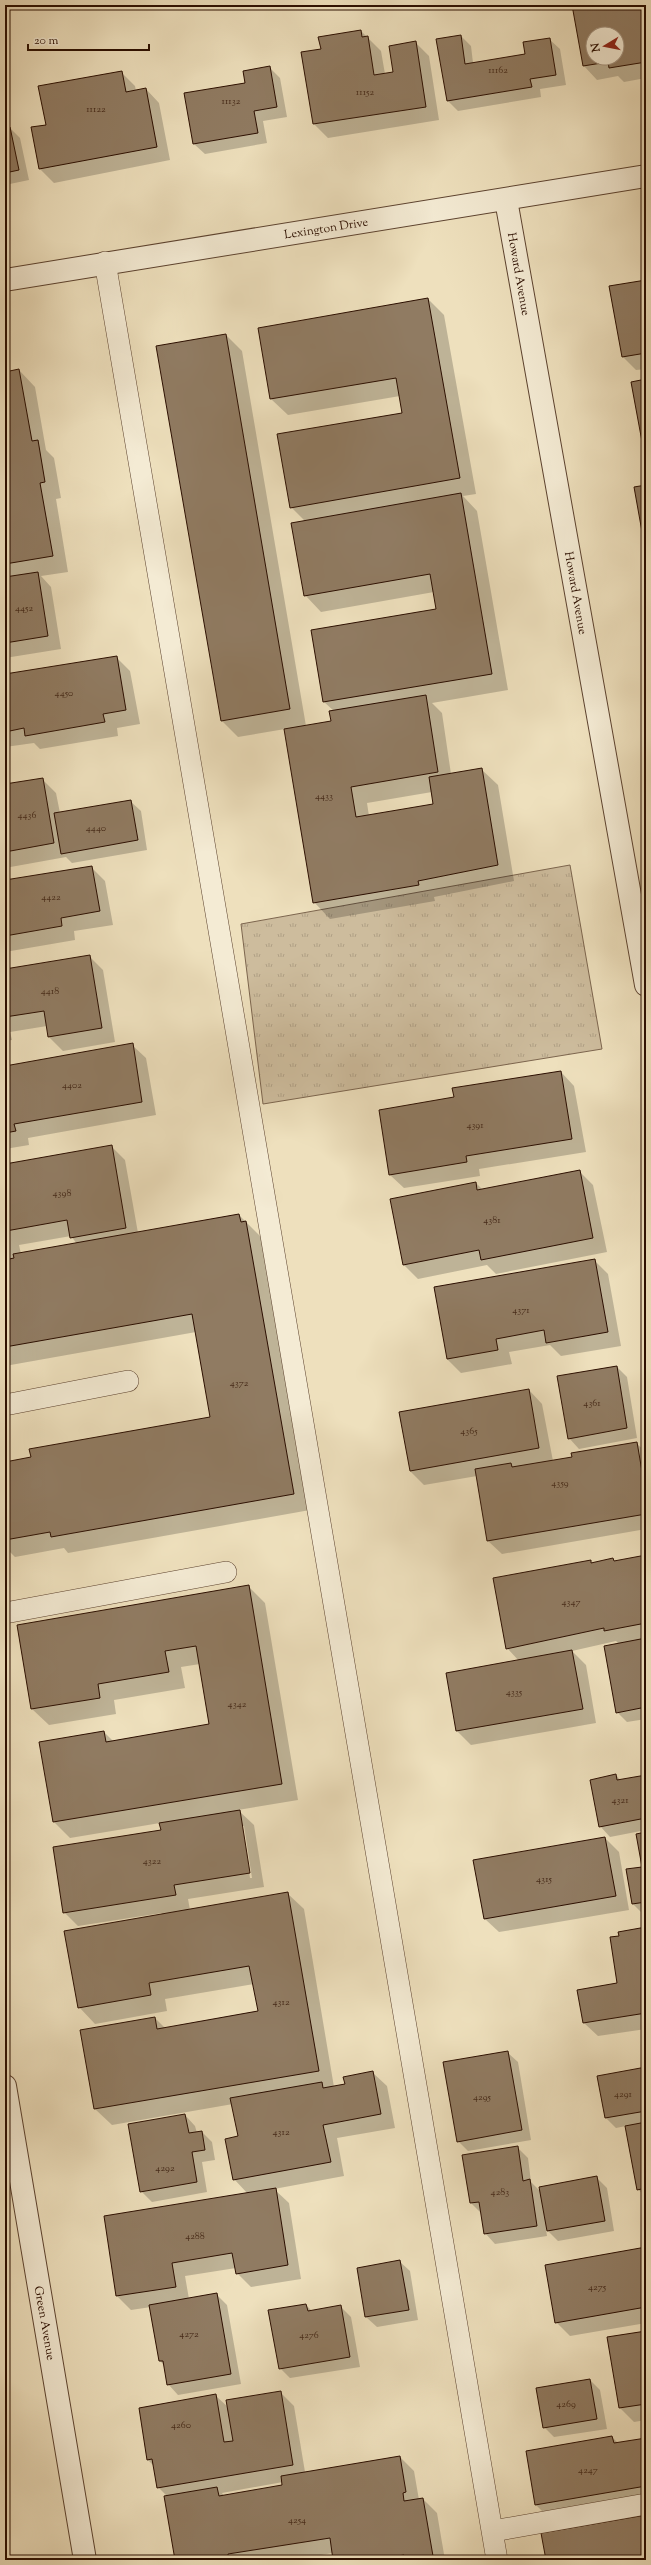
<svg xmlns="http://www.w3.org/2000/svg" width="651" height="2565" font-family="'Sorts Mill Goudy',serif">
<style>
.park{fill:url(#park-tufts);stroke:#7c654e}
.shadow{fill:#0003;fill-rule:evenodd}
.building{fill:#907b62;stroke:#2b0e00;fill-rule:evenodd}
.lines{fill:none;stroke-linecap:round;stroke-linejoin:round}
.service-casing{stroke:#5c422f;stroke-width:22}
.minor-casing{stroke:#5c422f;stroke-width:24}
.tertiary-casing{stroke:#5c422f;stroke-width:24}
.service{stroke:#f4ebd4;stroke-width:21}
.minor{stroke:#f4ebd4;stroke-width:22}
.tertiary{stroke:#f4ebd4;stroke-width:22}
.labels{text-anchor:middle;stroke-width:4;stroke-linejoin:round;paint-order:stroke}
.number-label{font-size:10px;fill:#442918}
.street-label{font-size:12px;fill:#2b0e00;stroke:#f4ebd4}
</style>
<defs>
<pattern id="park-tufts" width="24" height="20" patternUnits="userSpaceOnUse"><rect width="24" height="20" fill="#cdbc9d"/><path d="M3 7l-1-3M5 7V3M7 7l1-3M15 17l-1-3M17 17v-4M19 17l1-3" fill="none" stroke="#b0a085"/></pattern>
</defs>
<rect width="100%" height="100%" fill="#eee0bd"/>
<filter id="stains"><feTurbulence type="fractalNoise" baseFrequency=".005" numOctaves="4"/><feColorMatrix values="0 0 0 0 .2 0 0 0 0 .09 0 0 0 0 .02 0 0 0 .5 -.17"/></filter>
<radialGradient id="worn" r=".72"><stop offset=".6" stop-color="#630" stop-opacity="0"/><stop offset="1" stop-color="#630" stop-opacity=".3"/></radialGradient>
<polygon class="park" points="570,865 602,1049 263,1104 241,924"/>
<g class="shadow">
<path d="M573 5H646V78L624 82 618 76 597 80 584 66ZM593 34H617V58H593Z"/>
<polygon points="361,31 381,51 385,74 394,73 415,42 429,56 439,120 328,138 314,124 322,50"/>
<polygon points="461,36 471,46 473,63 526,55 549,39 560,49 566,85 540,89 541,97 458,111 448,101"/>
<polygon points="269,67 280,78 287,117 263,121 267,143 205,154 194,144 246,84"/>
<polygon points="121,72 135,86 136,91 146,89 159,103 170,160 54,183 40,169 47,125"/>
<polygon points="10,128 20,138 29,180 5,185 5,129"/>
<polygon points="646,281 646,369 636,370 622,356"/>
<path d="M428 299 444 315 476 494 463 496 477 511 508 690 432 703 442 713 451 774 481 769 498 785 514 881 434 897 435 901 330 919 314 902 285 729 238 737 222 721 226 335 242 351 306 726 332 722 334 711 324 702 312 631 437 610 434 592 321 612 305 595V521L291 507 403 413 400 396 288 415 271 399ZM432 792 434 805 369 816 367 803Z"/>
<polygon points="19,370 35,387 46,450 54,458 61,498 56,499 68,572 41,576 51,587 61,649 5,658 5,373"/>
<polygon points="116,657 130,671 140,724 117,728 118,736 40,749 34,743 5,747 5,675"/>
<polygon points="42,779 56,793 60,813 130,801 141,811 147,850 72,863 66,857 5,868 5,785"/>
<polygon points="91,867 105,881 113,925 74,931 75,940 5,952 5,881"/>
<polygon points="89,956 103,970 115,1042 63,1051 49,1037 47,1026 10,1032 12,1040 5,1041 5,970"/>
<polygon points="132,1045 146,1058 156,1115 28,1138 29,1145 5,1149 5,1067"/>
<polygon points="561,1072 574,1086 586,1152 479,1169 480,1176 404,1188 390,1175 455,1098"/>
<path d="M111 1146 125 1160 138 1233 239 1215 262 1238 310 1510 68 1553 64 1548 15 1557 5 1547V1463L211 1418 196 1332 5 1366V1165ZM71 1236 77 1244 21 1254 19 1245Z"/>
<polygon points="580,1172 593,1185 607,1252 496,1274 487,1265 418,1279 404,1265 391,1200 476,1183 483,1190"/>
<polygon points="594,1260 608,1274 621,1346 561,1356 550,1345 509,1352 512,1364 461,1373 447,1359"/>
<polygon points="617,1367 627,1377 637,1438 579,1449 569,1438"/>
<polygon points="529,1390 542,1404 553,1461 636,1443 646,1452 646,1529 502,1554 488,1541 477,1476 424,1485 410,1471"/>
<polygon points="646,1556 646,1719 627,1722 617,1712 619,1644 616,1641 572,1651 586,1665 596,1723 471,1745 457,1731 519,1661 507,1648 590,1561 592,1563 613,1559 615,1562"/>
<path d="M248 1586 265 1603 298 1800 238 1810 254 1825 264 1887 188 1899 190 1910 287 1893 304 1909 334 2087 346 2085 373 2073 387 2086 395 2128 337 2138 344 2176 274 2189 289 2203 301 2279 251 2287 237 2273 236 2268 185 2276 189 2299 217 2295 227 2305 241 2384 178 2395 168 2384 165 2366 160 2361 151 2307 131 2310 117 2296 105 2217 248 2194 234 2179 239 2137 233 2104 112 2125 95 2109 155 2018 166 2029 259 2012 254 1984 165 1999 167 2011 95 2024 79 2007 162 1913 78 1926 64 1912 162 1830 160 1823 70 1838 54 1822 104 1732 113 1741 210 1725 200 1664 181 1667 185 1688 114 1700 116 1714 49 1725 32 1709ZM242 1826H244L252 1878H250Z"/>
<polygon points="616,1775 621,1781 646,1776 646,1830 610,1837 600,1826"/>
<polygon points="646,1833 646,1914 643,1914 633,1904 643,1867"/>
<polygon points="605,1838 619,1852 629,1910 499,1932 485,1919"/>
<polygon points="646,1928 646,2029 598,2036 584,2023 618,1984 620,1937"/>
<polygon points="507,2052 518,2062 531,2140 468,2151 458,2141"/>
<polygon points="646,2068 646,2198 638,2189 626,2126 616,2128 606,2118 599,2077"/>
<polygon points="185,2115 195,2126 197,2133 202,2132 212,2142 215,2160 202,2162 207,2192 152,2202 141,2191"/>
<polygon points="517,2147 528,2158 531,2182 541,2192 596,2177 607,2188 614,2231 558,2241 546,2229 547,2236 495,2244 485,2233 481,2213 471,2203"/>
<polygon points="646,2248 646,2323 570,2336 556,2322"/>
<polygon points="399,2261 410,2271 418,2320 377,2327 366,2317 358,2268"/>
<polygon points="306,2305 312,2311 340,2306 351,2317 360,2367 290,2378 280,2368"/>
<polygon points="646,2332 646,2420 634,2422 620,2408 608,2338"/>
<polygon points="590,2380 600,2390 607,2429 554,2437 544,2427"/>
<path d="M280 2392 294 2406 305 2472 400 2457 414 2471 419 2500 423 2499 437 2513 445 2560H334L333 2553 290 2560H176L167 2496 158 2487 154 2466 148 2460 140 2408 216 2396 229 2408ZM283 2482V2486L224 2496 222 2493Z"/>
<polygon points="612,2437 618,2443 646,2439 646,2505 552,2521 536,2505 527,2452"/>
</g>
<g class="building">
<path d="M572 5H646V62L609 68 608 62 583 66ZM593 34H617V58H593Z"/>
<polygon points="361,30 362,37 368,36 374,75 393,72 389,46 416,41 426,107 313,124 301,52 321,49 318,37"/>
<polygon points="461,35 465,64 525,54 523,42 550,38 556,75 530,79 532,87 447,101 436,39"/>
<polygon points="270,66 277,107 254,111 258,133 193,144 184,93 245,83 243,71"/>
<polygon points="122,71 126,92 146,88 157,147 39,169 31,127 46,125 38,86"/>
<polygon points="10,127 19,170 5,173 5,128"/>
<polygon points="646,280 646,353 622,357 609,286"/>
<polygon points="428,298 460,478 290,508 277,434 402,413 396,378 270,399 258,328"/>
<polygon points="226,334 290,709 221,721 156,346"/>
<polygon points="19,369 32,441 38,440 45,482 40,483 53,556 5,564 5,372"/>
<polygon points="646,379 646,446 643,447 631,382"/>
<polygon points="646,485 646,554 634,487"/>
<polygon points="461,493 492,674 323,702 311,630 436,609 430,574 304,596 291,523"/>
<polygon points="38,572 48,636 5,643 5,577"/>
<polygon points="117,656 126,710 103,714 105,722 25,736 24,728 5,732 5,674"/>
<polygon points="426,695 438,772 351,787 356,817 433,804 429,777 482,768 498,865 418,881 419,885 313,903 284,729 331,721 329,711"/>
<polygon points="43,778 54,843 5,852 5,784"/>
<polygon points="131,800 138,840 61,854 54,813"/>
<polygon points="92,866 100,911 61,918 62,926 5,936 5,880"/>
<polygon points="90,955 102,1028 48,1037 44,1011 5,1017 5,969"/>
<polygon points="133,1043 142,1102 14,1124 16,1131 5,1133 5,1066"/>
<polygon points="561,1071 572,1139 466,1156 467,1162 389,1175 379,1110 454,1097 452,1088"/>
<polygon points="112,1145 126,1228 70,1238 67,1220 6,1231 8,1244 5,1245 5,1164"/>
<polygon points="580,1170 593,1238 481,1260 479,1250 403,1265 390,1199 476,1182 477,1190"/>
<polygon points="239,1214 241,1222 246,1221 294,1494 51,1537 50,1532 5,1540 5,1462 31,1457 29,1449 210,1417 192,1314 5,1347 5,1260 14,1258 13,1254"/>
<polygon points="595,1259 608,1332 546,1343 544,1330 496,1339 498,1350 447,1359 434,1287"/>
<polygon points="617,1366 627,1428 568,1439 557,1376"/>
<polygon points="529,1389 539,1448 410,1471 399,1412"/>
<polygon points="637,1442 646,1495 646,1514 487,1541 475,1469 511,1463 512,1467 572,1457 571,1453"/>
<polygon points="646,1555 646,1623 604,1631 604,1628 506,1649 493,1578 591,1560 591,1563 613,1558 614,1561"/>
<polygon points="249,1585 282,1784 53,1822 39,1742 104,1731 106,1742 209,1724 196,1646 165,1651 169,1672 98,1684 100,1698 31,1709 17,1625"/>
<polygon points="646,1638 646,1707 616,1713 604,1646"/>
<polygon points="572,1650 583,1709 456,1731 446,1673"/>
<polygon points="616,1774 617,1780 646,1775 646,1818 599,1827 590,1780"/>
<polygon points="240,1810 250,1873 174,1885 176,1895 63,1913 53,1847 161,1830 159,1823"/>
<polygon points="646,1832 646,1902 632,1904 626,1869 642,1867 636,1834"/>
<polygon points="605,1837 616,1896 484,1919 473,1860"/>
<polygon points="288,1892 319,2071 94,2109 80,2030 155,2017 157,2029 258,2011 249,1966 149,1983 151,1995 78,2008 64,1931"/>
<polygon points="646,1927 646,2013 583,2023 577,1990 617,1983 610,1937 619,1936 618,1932"/>
<polygon points="508,2051 522,2130 457,2142 443,2062"/>
<polygon points="646,2067 646,2111 605,2118 597,2076"/>
<polygon points="373,2071 381,2114 323,2125 331,2162 233,2180 225,2139 238,2136 230,2098 322,2082 323,2088 345,2084 343,2077"/>
<polygon points="185,2114 189,2133 202,2131 205,2150 192,2152 197,2182 140,2192 128,2124"/>
<polygon points="646,2122 646,2188 637,2190 625,2126"/>
<polygon points="518,2146 523,2181 530,2179 537,2226 484,2234 479,2202 470,2203 462,2155"/>
<polygon points="597,2176 605,2221 547,2231 539,2187"/>
<polygon points="276,2188 288,2265 236,2274 232,2253 172,2263 176,2287 116,2296 104,2216"/>
<polygon points="646,2247 646,2307 555,2323 545,2265"/>
<polygon points="400,2260 409,2310 365,2317 357,2268"/>
<polygon points="217,2293 231,2374 167,2385 163,2361 159,2361 149,2305"/>
<polygon points="306,2304 308,2311 341,2305 350,2357 279,2369 268,2310"/>
<polygon points="646,2331 646,2404 619,2408 607,2337"/>
<polygon points="590,2379 597,2419 543,2428 536,2388"/>
<polygon points="281,2391 293,2465 157,2488 152,2459 147,2460 139,2408 216,2394 224,2442 233,2441 226,2400"/>
<polygon points="612,2436 614,2443 646,2438 646,2486 535,2505 526,2451"/>
<polygon points="400,2456 406,2492 403,2493 404,2501 423,2498 433,2556 410,2560 405,2560 404,2555 373,2560 333,2560 330,2538 228,2554 228,2560 175,2560 164,2496 217,2487 219,2496 282,2485 281,2476"/>
<polygon points="646,2515 646,2560 546,2560 541,2533"/>
</g>
<g class="lines">
<defs>
<g id="service">
<polyline points="105,262 497,2560"/>
<polyline points="5,1405 128,1381"/>
<polyline points="5,1613 226,1572"/>
<polyline points="493,2531 646,2504"/>
</g>
<g id="minor">
<polyline points="506,200 646,985"/>
<polyline points="5,2086 85,2560"/>
</g>
<polyline id="tertiary" points="5,280 646,176"/>
</defs>
<use href="#service" class="service-casing"/>
<use href="#minor" class="minor-casing"/>
<use href="#tertiary" class="tertiary-casing"/>
<use href="#service" class="service"/>
<use href="#minor" class="minor"/>
<use href="#tertiary" class="tertiary"/>
</g>
<g class="labels">
<g class="number-label">
<text x="498" y="73">11162</text>
<text x="365" y="95">11152</text>
<text x="231" y="104">11132</text>
<text x="96" y="112">11122</text>
<text x="24" y="611">4452</text>
<text x="64" y="696">4450</text>
<text x="324" y="799">4433</text>
<text x="27" y="818">4436</text>
<text x="96" y="831">4440</text>
<text x="51" y="900">4422</text>
<text x="50" y="994">4418</text>
<text x="72" y="1088">4402</text>
<text x="475" y="1128">4391</text>
<text x="62" y="1196">4398</text>
<text x="492" y="1223">4381</text>
<text x="521" y="1313">4371</text>
<text x="239" y="1386">4372</text>
<text x="592" y="1406">4361</text>
<text x="469" y="1434">4365</text>
<text x="560" y="1486">4359</text>
<text x="571" y="1605">4347</text>
<text x="514" y="1695">4335</text>
<text x="237" y="1707">4342</text>
<text x="620" y="1803">4321</text>
<text x="152" y="1864">4322</text>
<text x="544" y="1882">4315</text>
<text x="281" y="2005">4312</text>
<text x="623" y="2097">4291</text>
<text x="482" y="2100">4295</text>
<text x="281" y="2135">4312</text>
<text x="165" y="2171">4292</text>
<text x="500" y="2195">4283</text>
<text x="195" y="2239">4288</text>
<text x="597" y="2290">4275</text>
<text x="189" y="2337">4272</text>
<text x="309" y="2338">4276</text>
<text x="566" y="2407">4269</text>
<text x="181" y="2428">4260</text>
<text x="588" y="2473">4247</text>
<text x="297" y="2523">4254</text>
</g>
<g class="street-label">
<text transform="translate(326 228) rotate(-9)" y="4">Lexington Drive</text>
<text transform="translate(519 274) rotate(80)" y="4">Howard Avenue</text>
<text transform="translate(576 593) rotate(80)" y="4">Howard Avenue</text>
<text transform="translate(45 2323) rotate(80)" y="4">Green Avenue</text>
</g>
</g>
<rect width="651" height="2565" fill="none" stroke="#eee0bd" stroke-width="20"/>
<rect x="6" y="6" width="639" height="2553" fill="none" stroke="#2b0e00" stroke-width="2"/>
<rect x="10" y="10" width="631" height="2545" fill="none" stroke="#2b0e00"/>
<g transform="translate(605 46) rotate(260)"><circle r="19" fill="#f4ebd4" stroke="#a4937f"/>
<path d="M0-3L7 15L0 10L-7 15Z" fill="#8f2418"/>
<text y="-6" font-size="11" font-weight="bold" text-anchor="middle" fill="#2b0e00">N</text>
</g>
<path d="M28 44v6h121v-6" fill="none" stroke="#2b0e00" stroke-width="2"/>
<text x="34" y="44" font-size="12" fill="#2b0e00" stroke="#f4ebd4" stroke-width="3" paint-order="stroke">20 m</text>
<rect width="100%" height="100%" filter="url(#stains)"/>
<rect width="100%" height="100%" fill="url(#worn)"/>
</svg>
